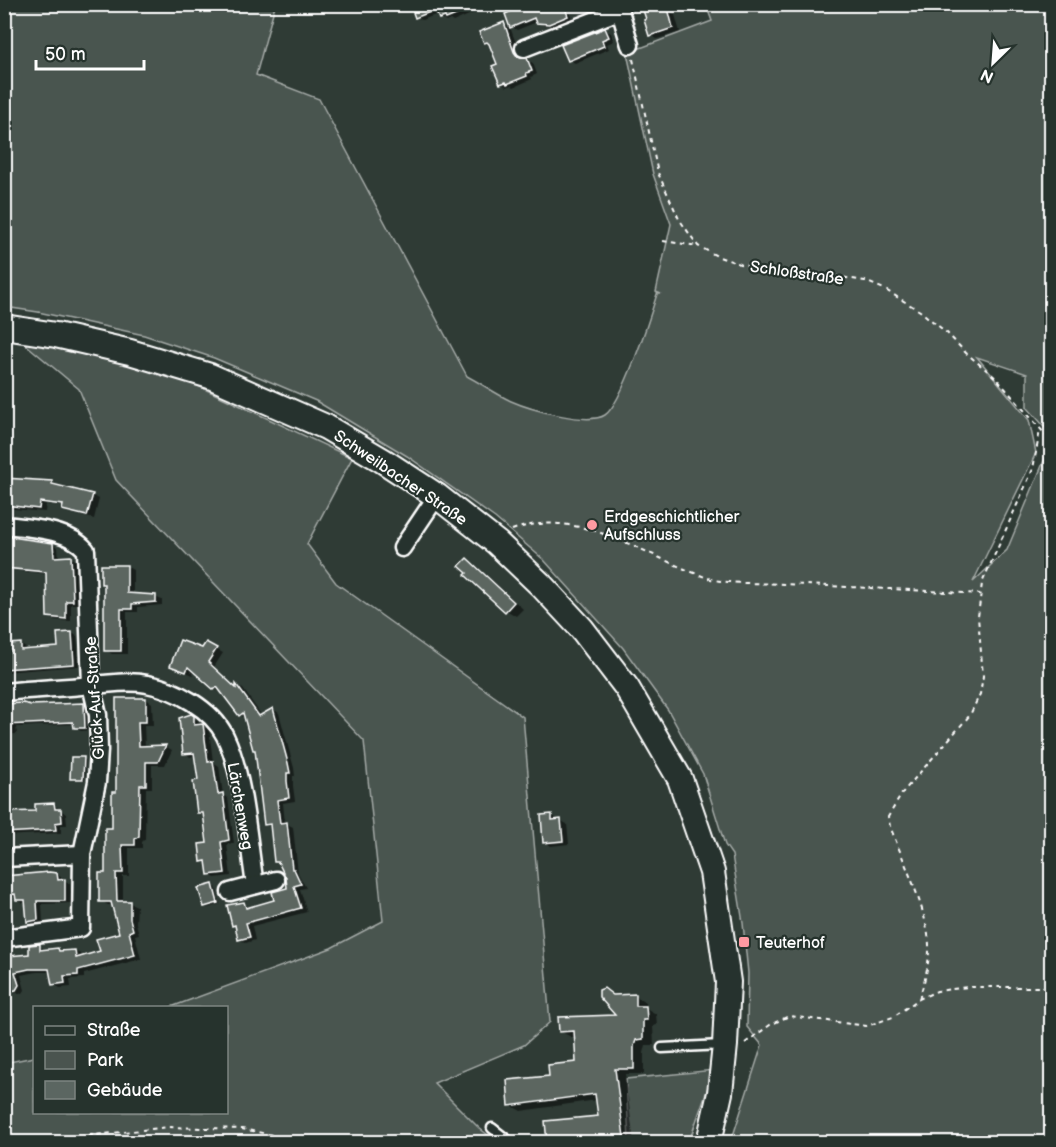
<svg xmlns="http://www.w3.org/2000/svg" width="1056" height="1147" font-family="'Balsamiq Sans',sans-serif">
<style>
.green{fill:#4a544f;stroke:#a4aaa7;stroke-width:1.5}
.shadow{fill:#0007}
.building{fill:#5b6661;stroke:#fff;stroke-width:1.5}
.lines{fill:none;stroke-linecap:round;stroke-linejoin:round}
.service-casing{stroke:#fff;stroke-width:13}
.minor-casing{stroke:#fff;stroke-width:21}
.secondary-casing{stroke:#fff;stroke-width:28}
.path{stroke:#fff;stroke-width:2;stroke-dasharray:4.5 4.5;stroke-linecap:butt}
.service{stroke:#26332d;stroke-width:8}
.minor{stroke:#26332d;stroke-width:16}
.secondary{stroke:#26332d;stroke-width:24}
.poi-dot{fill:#ff9aa2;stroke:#26332d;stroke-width:2}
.labels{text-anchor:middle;stroke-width:4.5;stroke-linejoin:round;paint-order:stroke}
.street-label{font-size:16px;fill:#fff;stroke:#26332d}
.poi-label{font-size:16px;fill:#fff;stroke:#26332d;text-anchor:start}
</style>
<rect width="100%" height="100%" fill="#2f3b35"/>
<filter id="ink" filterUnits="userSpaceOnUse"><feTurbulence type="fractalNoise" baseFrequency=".0167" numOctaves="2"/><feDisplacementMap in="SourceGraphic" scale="12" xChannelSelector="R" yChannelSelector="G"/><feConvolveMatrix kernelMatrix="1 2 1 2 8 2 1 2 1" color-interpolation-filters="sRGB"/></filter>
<g filter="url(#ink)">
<g class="green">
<path d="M4 5H275L256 75 319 99 467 376C482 384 496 394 511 401 529 409 588 426 605 415 622 404 650 317 657 294H661L656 292 671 224 653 174 627 53 712 21 706 5H1051V434L1027 407V374L977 357 1029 420 1036 453 973 582 1007 550 1046 456 1051 455V1142H731L762 1045 747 1027 748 973 743 923 732 855 725 845 703 774 668 710 623 648 544 560 495 518 407 456 316 401 214 358 144 335 38 312 5 307Z"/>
<polygon points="17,337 164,370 352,458 307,544 336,583 523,717 550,1022 524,1045 434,1083 479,1128 497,1142 5,1142 4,1063 34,1057 34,1112 226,1112 226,1008 171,1007 331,948 383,921 364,741 116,480 79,389"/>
<polygon points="714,1070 689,1142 629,1142 626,1079"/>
</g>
<g class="shadow">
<polygon points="411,4 476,4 478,11 453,22 450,20 446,22 440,18 438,14 422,20 416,17"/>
<polygon points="529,6 535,10 564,9 570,13 572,19 555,26 543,25 537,22 517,30 512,27 507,15"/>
<polygon points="668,10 675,15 680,32 657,39 650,35"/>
<polygon points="503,24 510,27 521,57 533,63 537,74 531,77 532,79 514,87 511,85 507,87 501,83 499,65 491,46 485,42"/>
<polygon points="605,30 611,33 614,41 607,44 609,49 575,63 569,60"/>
<polygon points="4,480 52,483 58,486 92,495 99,499 94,519 70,513 64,509 64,506 46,504 45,512 4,508"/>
<polygon points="53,544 58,548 59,558 71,558 77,561 78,604 71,604 71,621 54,620 49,616 48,574 21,571 15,568"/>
<polygon points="467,560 477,566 523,609 516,616 506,610"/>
<polygon points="126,566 133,570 133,595 155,597 162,600 162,605 138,607 138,612 127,612 127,654 112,654 106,650 105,585 103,583"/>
<polygon points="72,633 77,636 79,666 4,672 4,653 11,652 21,645 26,648 26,651 59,649"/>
<polygon points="207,644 223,653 214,667 237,689 238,687 243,689 262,716 273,709 279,713 294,768 295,776 293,776 293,786 295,801 283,803 285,823 293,827 298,873 306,888 300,889 307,912 252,926 255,940 246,943 240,939 237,927 233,925 244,904 251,908 276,901 289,889 287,876 280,864 275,861 272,827 266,824 257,751 246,719 240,715 222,691 221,693 215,689 194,671 193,675 172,666 203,650"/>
<polygon points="117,699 146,699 152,703 153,725 144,725 145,747 165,746 172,750 165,765 152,765 152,788 146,788 145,839 142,842 142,848 129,848 129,876 123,876 123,903 130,903 137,906 136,923 139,934 135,935 141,959 84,974 84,978 70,979 71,987 60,988 54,984 51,972 37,972 21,975 25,990 23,993 19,994 11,989 4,990 4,958 30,955 38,946 45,950 58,950 63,952 75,951 82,955 82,957 102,952 121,934 113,905 108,905 101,901 107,874 118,794"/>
<polygon points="84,704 89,708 90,730 81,731 75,727 75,724 16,727 17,734 4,735 4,706"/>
<polygon points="191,716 199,721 200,726 209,729 213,762 219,766 223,795 228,798 234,843 227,844 231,876 215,878 209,874 208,864 203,861 209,844 205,816 199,813 200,782 196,756 190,757 185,753"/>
<polygon points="83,759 86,760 85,780 74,780 71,779"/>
<polygon points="54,805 66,814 67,825 61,825 61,833 4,836 4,815 37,812"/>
<polygon points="552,816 567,824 569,844 551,846 544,842"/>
<polygon points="57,874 63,878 63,881 70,884 71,903 42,904 43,923 34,924 28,921 27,902 23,903 17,899 17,897 4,898 4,877"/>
<polygon points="213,886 216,887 220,904 208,908 205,906"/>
<polygon points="604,989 616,997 635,996 646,1002 646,1008 656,1014 657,1025 653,1026 654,1045 646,1045 644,1053 644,1074 625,1074 634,1142 549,1142 599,1117 597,1100 521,1111 510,1105 551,1078 578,1063 576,1037 571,1037 560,1031 618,1017"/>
</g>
<g class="building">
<polygon points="410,4 481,4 481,5 446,19 445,17 439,19 435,10 415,18"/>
<polygon points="528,4 532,10 544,4 558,4 565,8 568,16 549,24 536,23 534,18 510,28 505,14"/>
<polygon points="641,4 667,4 673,28 649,36 644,20 646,19"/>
<polygon points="504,22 514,52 517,56 527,58 532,71 526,73 527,76 507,84 506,82 500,84 492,66 497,64 489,44 487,42 484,43 479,32"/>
<polygon points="605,28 609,37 602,40 604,46 568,61 561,45"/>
<polygon points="4,478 52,481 52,484 93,494 87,516 62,510 63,505 40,502 39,509 4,505"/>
<polygon points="4,536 53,543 54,557 71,556 73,601 66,601 66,619 47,617 46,572 4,568"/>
<polygon points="467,558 514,602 505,612 465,575 467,573 459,566"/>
<polygon points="101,565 127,565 127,593 156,595 156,602 132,604 132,609 121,609 121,651 104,651 104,584 101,584"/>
<polygon points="72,632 74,664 4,669 4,651 10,651 9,644 21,643 21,650 58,647 57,633"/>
<polygon points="180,640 202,648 206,642 217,648 208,662 236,688 236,684 259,716 273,708 288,763 290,773 287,773 287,781 289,798 277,800 280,823 287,822 292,869 294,869 301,884 294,886 301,908 246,923 250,937 238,940 235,925 232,926 227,905 244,902 246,908 274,900 272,892 287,888 286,878 278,862 274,862 270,824 264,825 255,750 253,750 243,713 239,716 217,687 214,690 188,667 186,672 170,666"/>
<polygon points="116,698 146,698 146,722 138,722 139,746 166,745 158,762 146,762 146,785 140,785 139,836 135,839 135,845 122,845 123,873 116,873 117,901 130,901 130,919 133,930 129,932 135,955 78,970 78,975 64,976 65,983 52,985 49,969 29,969 15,972 19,985 16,990 11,991 4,987 4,948 9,956 29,954 29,945 40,944 40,950 58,948 59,951 75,950 76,958 100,951 96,939 119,933 111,902 99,902 99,873 105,873 105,828 112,828 112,792 116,792"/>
<polygon points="23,703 31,705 84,703 85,728 74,728 73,722 4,725 4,704"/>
<polygon points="191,714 194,716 194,725 203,724 208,762 213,761 218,794 223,793 229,840 221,842 225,873 208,875 206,861 201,862 199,844 207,843 203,813 197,813 193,781 198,780 194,753 183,754 179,718"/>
<polygon points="71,757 84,757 83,779 70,779"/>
<polygon points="54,803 55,809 61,809 62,822 55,823 56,830 4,833 4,812 35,811 35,804"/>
<polygon points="552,814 552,820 561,819 563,841 543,843 541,815"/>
<polygon points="49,872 57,873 58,880 65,879 65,901 37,901 38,920 27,922 25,900 16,900 15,894 4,895 4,876"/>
<polygon points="213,884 218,903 204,907 198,888"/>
<polygon points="604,988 613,995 636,994 636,1006 646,1006 647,1020 643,1020 643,1039 636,1040 634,1046 634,1069 615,1069 624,1137 547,1143 545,1121 598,1116 595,1094 509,1106 507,1080 549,1076 548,1065 576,1062 574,1031 559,1032 558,1017 615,1015 599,997 599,990"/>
</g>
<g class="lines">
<defs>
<g id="service">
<polyline points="662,1048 722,1045"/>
<polyline points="492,1128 510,1142"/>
</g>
<g id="minor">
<polyline points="618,4 630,45"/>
<polyline points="524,48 619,11"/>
<path d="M4 525C31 528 68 529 86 550L91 685 98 715 99 750 97 782 82 854 81 928 4 938"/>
<polyline points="402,548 437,496"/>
<path d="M4 692C34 689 63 688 92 685 110 684 129 680 147 684 175 689 212 709 225 736 244 775 248 841 255 885"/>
<polyline points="4,858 82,854"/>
<polyline points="230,892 276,880"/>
</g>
<polyline id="secondary" points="4,327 56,335 130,352 210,376 326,427 382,460 437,496 497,543 541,585 582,629 627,688 680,779 712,872 728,982 725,1045 720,1093 709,1142"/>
</defs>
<use href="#service" class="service-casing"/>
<use href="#minor" class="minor-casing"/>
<use href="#secondary" class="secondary-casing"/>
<g class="path">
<polyline points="633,59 658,173 679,219 698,246 719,257 740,264 768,270 816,273 865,281 884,289 920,311 947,333 966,353 996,378 1052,442"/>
<polyline points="663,241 698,246"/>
<path d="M512 530C580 505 649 559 711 579 727 584 766 583 784 584 849 587 915 590 980 594"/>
<path d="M919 999C924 983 929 966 929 949 930 915 902 859 890 826L888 817 903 792 970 715 980 694 983 676 978 617 982 583 1033 469 1040 430"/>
<polyline points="745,1043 770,1025 789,1016 867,1026 893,1017 919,999 937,991 968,987 1052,987"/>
<polyline points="53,1142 69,1138 168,1127 242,1129 308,1142"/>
</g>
<use href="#service" class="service"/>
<use href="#minor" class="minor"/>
<use href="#secondary" class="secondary"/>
</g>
</g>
<g class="poi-dot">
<circle cx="592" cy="525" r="6"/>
<rect x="738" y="936" width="12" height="12" rx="3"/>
</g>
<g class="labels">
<g class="street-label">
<text transform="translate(797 272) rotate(8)" y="6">Schloßstraße</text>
<text transform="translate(401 477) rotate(34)" y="6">Schweilbacher Straße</text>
<text transform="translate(94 698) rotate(-94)" y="6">Glück-Auf-Straße</text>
<text transform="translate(241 806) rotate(80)" y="6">Lärchenweg</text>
</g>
<g class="poi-label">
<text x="604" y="522">Erdgeschichtlicher<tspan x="604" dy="18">Aufschluss</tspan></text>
<text x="756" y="948">Teuterhof</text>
</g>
</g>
<rect width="1056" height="1147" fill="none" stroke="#26332d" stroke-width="24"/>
<rect x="12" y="12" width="1032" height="1123" fill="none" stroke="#fff" stroke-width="2" filter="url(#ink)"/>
<rect x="33" y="1006" width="195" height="108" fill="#26332d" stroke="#7d8581" stroke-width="1.5"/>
<rect x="45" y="1026" width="30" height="9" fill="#26332d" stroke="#7d8581" stroke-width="1.5"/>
<text x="87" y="1036" font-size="18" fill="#ffffff">Straße</text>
<rect x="45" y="1051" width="30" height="18" fill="#4a544f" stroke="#7d8581" stroke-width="1.5"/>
<text x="87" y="1066" font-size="18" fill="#ffffff">Park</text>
<rect x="45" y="1081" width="30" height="18" fill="#5b6661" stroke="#7d8581" stroke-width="1.5"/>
<text x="87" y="1096" font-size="18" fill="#ffffff">Gebäude</text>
<g transform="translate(993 63) rotate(205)" stroke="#26332d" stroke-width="4.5" paint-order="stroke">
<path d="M0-4.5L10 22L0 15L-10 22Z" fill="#ffffff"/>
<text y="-9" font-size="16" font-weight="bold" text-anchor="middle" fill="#ffffff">N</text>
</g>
<path d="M36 60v9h108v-9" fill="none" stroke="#ffffff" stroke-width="3"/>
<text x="45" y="60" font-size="18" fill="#ffffff" stroke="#26332d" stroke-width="4.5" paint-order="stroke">50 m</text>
</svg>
